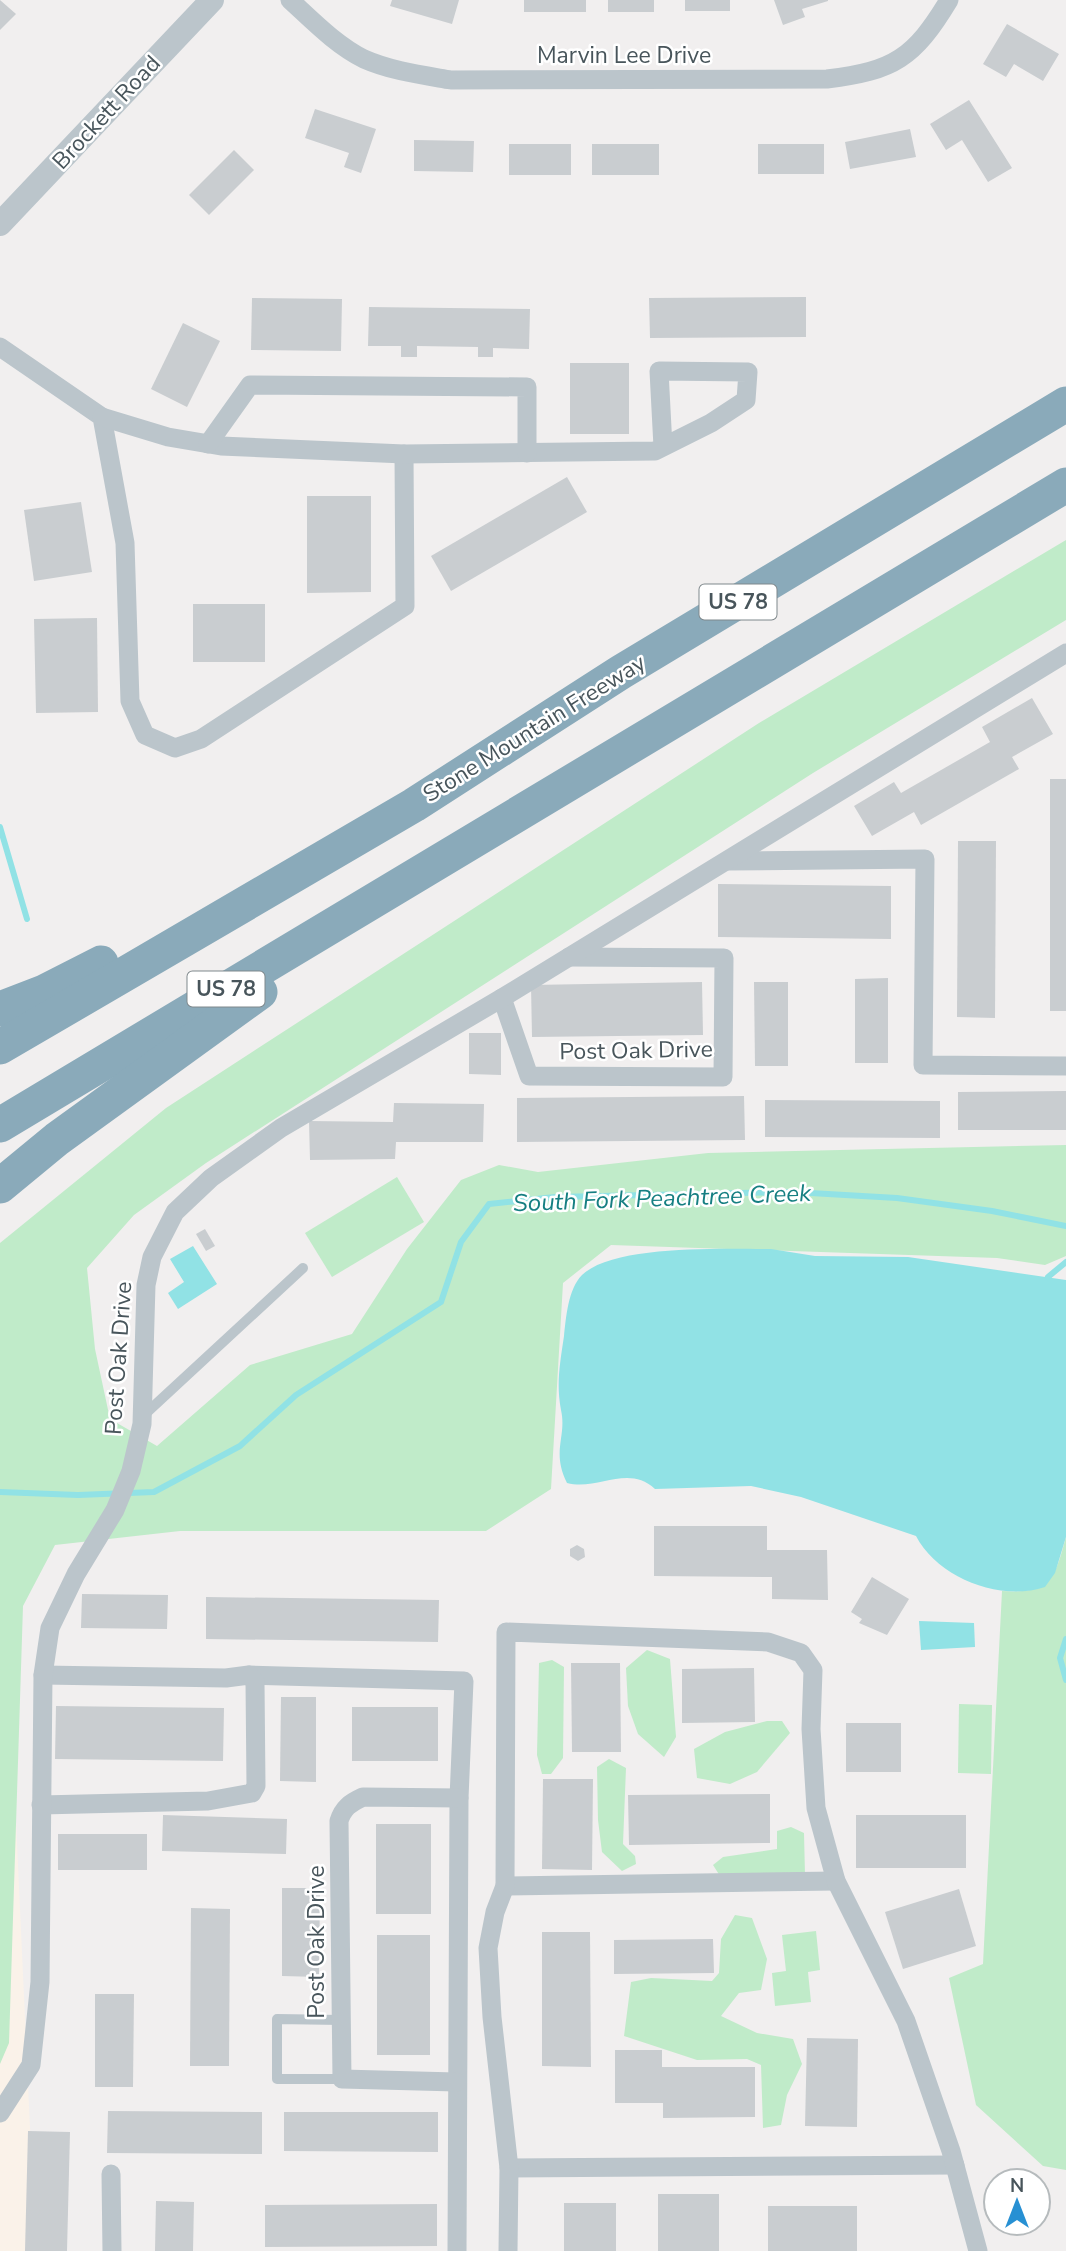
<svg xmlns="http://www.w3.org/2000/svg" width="1066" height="2251" font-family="'Nunito Sans',sans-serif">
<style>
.commercial{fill:#faf2e9}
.green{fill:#c0ebc9}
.water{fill:#91e2e5}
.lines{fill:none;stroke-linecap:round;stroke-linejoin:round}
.stream{stroke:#91e2e5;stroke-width:6}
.building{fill:#c9cdd0}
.service{stroke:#bbc5cb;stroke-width:10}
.minor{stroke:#bbc5cb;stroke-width:19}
.tertiary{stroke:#bbc5cb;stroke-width:24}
.motorway{stroke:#8aaaba;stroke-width:35}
.labels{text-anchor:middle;stroke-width:5;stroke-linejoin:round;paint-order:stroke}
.shield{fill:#fff;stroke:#7f888c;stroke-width:2}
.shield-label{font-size:21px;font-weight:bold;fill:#48555b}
.street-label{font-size:23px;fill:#48555b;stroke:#fff}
.water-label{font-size:24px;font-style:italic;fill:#167f82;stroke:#fff}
</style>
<rect width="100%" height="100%" fill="#f1efef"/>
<polygon class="commercial" points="0,1597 6,1603 33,2193 51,2251 0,2251"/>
<g class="green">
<polygon points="1066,540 1066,620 813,773 206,1163 134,1215 87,1268 95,1349 110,1419 157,1446 250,1365 352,1334 407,1249 461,1180 499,1165 538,1172 708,1153 1066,1145 1066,1256 1045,1265 997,1258 611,1245 563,1283 551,1489 486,1531 180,1531 55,1545 23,1606 9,2043 0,2064 0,1243 166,1108 759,723"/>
<polygon points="397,1177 424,1222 332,1277 305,1233"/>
<path d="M1066 1537V2170L1043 2166 976 2105 949 1978 983 1964 1002 1591C1050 1594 1054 1581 1066 1537Z"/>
<polygon points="647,1650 670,1659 676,1737 664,1757 638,1734 628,1706 626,1668"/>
<polygon points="552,1660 564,1667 563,1758 551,1774 542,1774 537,1755 539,1663"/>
<polygon points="959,1704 992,1705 991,1774 958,1773"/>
<polygon points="767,1721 782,1721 790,1733 757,1772 730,1784 697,1778 694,1749 725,1732"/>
<polygon points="609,1759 626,1768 623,1844 635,1856 636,1864 622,1871 602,1852 598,1820 597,1767"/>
<polygon points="791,1827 804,1833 805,1875 720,1876 713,1865 723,1857 777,1849 777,1831"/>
<polygon points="735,1915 752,1918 767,1959 761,1990 739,1993 721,2016 757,2033 793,2039 802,2064 787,2095 781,2125 763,2128 761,2065 747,2059 697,2060 624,2036 631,1982 651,1978 712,1981 719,1973 721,1939"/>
<polygon points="816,1931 820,1970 808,1972 811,2002 775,2006 772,1973 786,1971 782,1935"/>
</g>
<g class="water">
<polygon points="193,1246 217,1284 178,1309 168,1293 184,1282 170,1259"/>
<path d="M771 1249 815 1256 908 1257 1066 1280V1537L1055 1573 1045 1587C1000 1602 938 1578 916 1536L801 1497 751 1486 655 1489C628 1464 598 1491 567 1483 551 1451 567 1437 561 1410 556 1384 560 1363 564 1336 566 1318 568 1289 582 1275 614 1244 727 1249 771 1249Z"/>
<polygon points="919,1621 974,1623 975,1647 921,1650"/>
</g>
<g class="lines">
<g class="stream">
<polyline points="0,827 27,919"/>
<polyline points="1048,1277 1066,1262"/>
<polyline points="0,1492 78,1495 154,1492 240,1446 296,1395 441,1302 461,1242 489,1204 555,1197 793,1192 897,1198 992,1211 1066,1226"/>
<polyline points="1066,1639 1060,1658 1066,1680"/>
</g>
</g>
<g class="building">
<polygon points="0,0 16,14 0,30"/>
<polygon points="392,0 459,0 452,24 390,6"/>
<rect x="524" y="0" width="62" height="12"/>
<rect x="608" y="0" width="46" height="12"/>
<rect x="685" y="0" width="45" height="11"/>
<polygon points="774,0 828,0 828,1 802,9 805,17 783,25"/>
<polygon points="1007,24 1059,54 1043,81 1014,64 1006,77 983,64"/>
<polygon points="969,100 1012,168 988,182 962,140 946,150 930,124"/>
<polygon points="315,109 376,129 361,173 344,167 349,153 305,138"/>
<polygon points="910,129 916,157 850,169 845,142"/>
<polygon points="414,140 474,141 473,172 414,171"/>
<rect x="509" y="144" width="62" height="31"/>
<rect x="592" y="144" width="67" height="31"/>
<rect x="758" y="144" width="66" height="30"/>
<polygon points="234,150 254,170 209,215 189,195"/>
<polygon points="806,297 806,337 650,338 649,298"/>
<polygon points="252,298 342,299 341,351 251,350"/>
<polygon points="369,307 530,309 529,349 493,348 493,357 478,357 478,347 417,346 417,357 401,357 401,346 368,346"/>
<polygon points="183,323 220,341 187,407 151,389"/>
<rect x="570" y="363" width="59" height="71"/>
<polygon points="567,477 587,512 451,591 431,556"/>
<polygon points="307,496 371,496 371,592 307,593"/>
<polygon points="81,502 92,572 34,581 24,510"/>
<rect x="193" y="604" width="72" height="58"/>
<polygon points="97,618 98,712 36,713 34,619"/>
<polygon points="1032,698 1053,734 1012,757 1019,769 921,825 914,812 872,836 854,806 894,782 901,793 990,742 982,727"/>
<rect x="1050" y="779" width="16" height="232"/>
<polygon points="958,841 996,841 995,1018 957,1017"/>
<polygon points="718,884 891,886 891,939 718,937"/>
<polygon points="888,978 888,1063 855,1063 855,979"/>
<polygon points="702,982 703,1035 532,1037 531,985"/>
<polygon points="754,982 788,982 788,1066 755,1066"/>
<polygon points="469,1033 501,1033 501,1075 469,1074"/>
<polygon points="1066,1091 1066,1130 958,1130 958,1092"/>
<polygon points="744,1096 745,1140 517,1142 517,1098"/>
<polygon points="765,1100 940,1101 940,1138 765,1137"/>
<polygon points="394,1103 484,1104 483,1142 396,1142 395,1159 310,1160 309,1121 393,1122"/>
<polygon points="205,1229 215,1246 206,1251 196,1234"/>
<polygon points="654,1526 767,1526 767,1550 827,1550 828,1600 772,1599 772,1577 654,1576"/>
<polygon points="577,1545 584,1549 585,1557 578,1561 570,1556 570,1549"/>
<polygon points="872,1577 909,1599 887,1635 859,1623 862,1619 851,1612"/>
<polygon points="82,1594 168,1595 167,1629 81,1628"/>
<polygon points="206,1597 439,1600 438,1642 206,1639"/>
<polygon points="571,1663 620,1663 621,1752 572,1752"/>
<polygon points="754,1668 755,1722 682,1723 682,1669"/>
<polygon points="281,1697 316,1697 316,1782 280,1781"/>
<polygon points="56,1706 224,1708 223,1761 55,1759"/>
<rect x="352" y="1707" width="86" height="54"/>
<rect x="846" y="1723" width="55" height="49"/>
<polygon points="543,1779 593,1779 592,1870 542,1869"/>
<polygon points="770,1794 770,1843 629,1845 628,1795"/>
<polygon points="163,1815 287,1819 286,1854 162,1851"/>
<rect x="856" y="1815" width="110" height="53"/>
<rect x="376" y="1824" width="55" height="90"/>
<rect x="58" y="1834" width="89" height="36"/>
<polygon points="282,1888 320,1888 319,1977 282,1976"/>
<polygon points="959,1889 976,1946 903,1969 885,1912"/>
<polygon points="191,1908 230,1909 229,2066 190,2066"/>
<polygon points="542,1932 590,1932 591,2067 542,2066"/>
<rect x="377" y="1935" width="53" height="120"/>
<polygon points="713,1939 714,1973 614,1974 614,1940"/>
<polygon points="95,1994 134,1994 133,2087 95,2087"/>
<polygon points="807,2038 858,2039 857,2127 805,2126"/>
<polygon points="615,2050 662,2050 662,2067 755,2067 755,2117 663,2118 663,2103 615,2103"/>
<polygon points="108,2111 262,2112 262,2154 107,2153"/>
<polygon points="284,2112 438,2112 438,2152 284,2151"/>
<polygon points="28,2131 70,2132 67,2251 25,2251"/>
<rect x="658" y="2194" width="61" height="57"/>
<polygon points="156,2201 194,2202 193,2251 155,2251"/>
<rect x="564" y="2203" width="52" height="48"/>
<polygon points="437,2204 437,2246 265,2247 265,2205"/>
<rect x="768" y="2206" width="89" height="45"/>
</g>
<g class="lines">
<g class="service">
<polyline points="143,1416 303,1268"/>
<polyline points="341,2020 277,2019 277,2079 342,2079"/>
</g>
<g class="minor">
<path d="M290 0C313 21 336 45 364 59 391 71 422 75 451 80L827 79C894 71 914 58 949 0"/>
<polyline points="0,347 102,417 125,543 130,701 145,735 175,748 201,739 405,606 404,454"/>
<polyline points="102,417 168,437 221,446 404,454 655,451 711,423 746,400 748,372 659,371 663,447"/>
<polyline points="208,444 250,385 527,387 527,453"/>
<polyline points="729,861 925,859 923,1065 1066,1066"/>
<polyline points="502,998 529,1076 723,1077 724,958 569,957"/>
<polyline points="249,1675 464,1681 459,1798 457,2251"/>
<polyline points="41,1805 208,1801 252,1793 256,1786 255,1682 249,1675 226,1678 43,1675"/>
<polyline points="505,1886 836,1881"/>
<path d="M456 2082 342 2079 339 1821C343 1808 350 1803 363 1797L459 1798"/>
<polyline points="0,2113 31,2065 40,1982 43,1675 50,1628 76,1574 115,1510 131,1471 142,1424 146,1285 152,1257 175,1212 211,1178 281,1128 502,998 1066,653"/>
<polyline points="509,2168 955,2165"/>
<polyline points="111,2174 112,2251"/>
<polyline points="508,2251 509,2168 492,2017 488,1948 495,1912 505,1886 506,1632 768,1642 801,1653 813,1670 811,1729 816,1808 836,1881 906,2021 951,2151 978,2251"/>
</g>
<polyline class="tertiary" points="0,224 212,0"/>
<g class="motorway">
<polyline points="0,1009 44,992 101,963"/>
<polyline points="0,1047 414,805 621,672 1066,404"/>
<polyline points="0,1125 1066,485"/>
<polyline points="0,1186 57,1139 260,992"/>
</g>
</g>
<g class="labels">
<g class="shield">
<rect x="699.5" y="584.5" width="77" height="35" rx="5"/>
<rect x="187.5" y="971.5" width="77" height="35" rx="5"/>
</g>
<g class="shield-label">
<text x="738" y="609">US 78</text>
<text x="226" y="996">US 78</text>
</g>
<g class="street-label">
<text x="624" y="63">Marvin Lee Drive</text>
<text transform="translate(106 112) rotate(-47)" y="8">Brockett Road</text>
<text transform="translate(534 728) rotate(-32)" y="8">Stone Mountain Freeway</text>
<text transform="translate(636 1050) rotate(-1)" y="8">Post Oak Drive</text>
<text transform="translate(118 1358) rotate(-86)" y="8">Post Oak Drive</text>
<text transform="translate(316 1942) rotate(-90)" y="8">Post Oak Drive</text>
</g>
<g class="water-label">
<text transform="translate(662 1198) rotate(-2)" y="8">South Fork Peachtree Creek</text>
</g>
</g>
<g transform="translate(1017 2202)"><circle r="33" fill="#ffffff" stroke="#b6bbbd" stroke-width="2"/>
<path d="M0-5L12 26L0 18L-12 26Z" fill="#2790d3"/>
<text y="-10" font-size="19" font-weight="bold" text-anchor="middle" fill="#48555b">N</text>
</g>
</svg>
